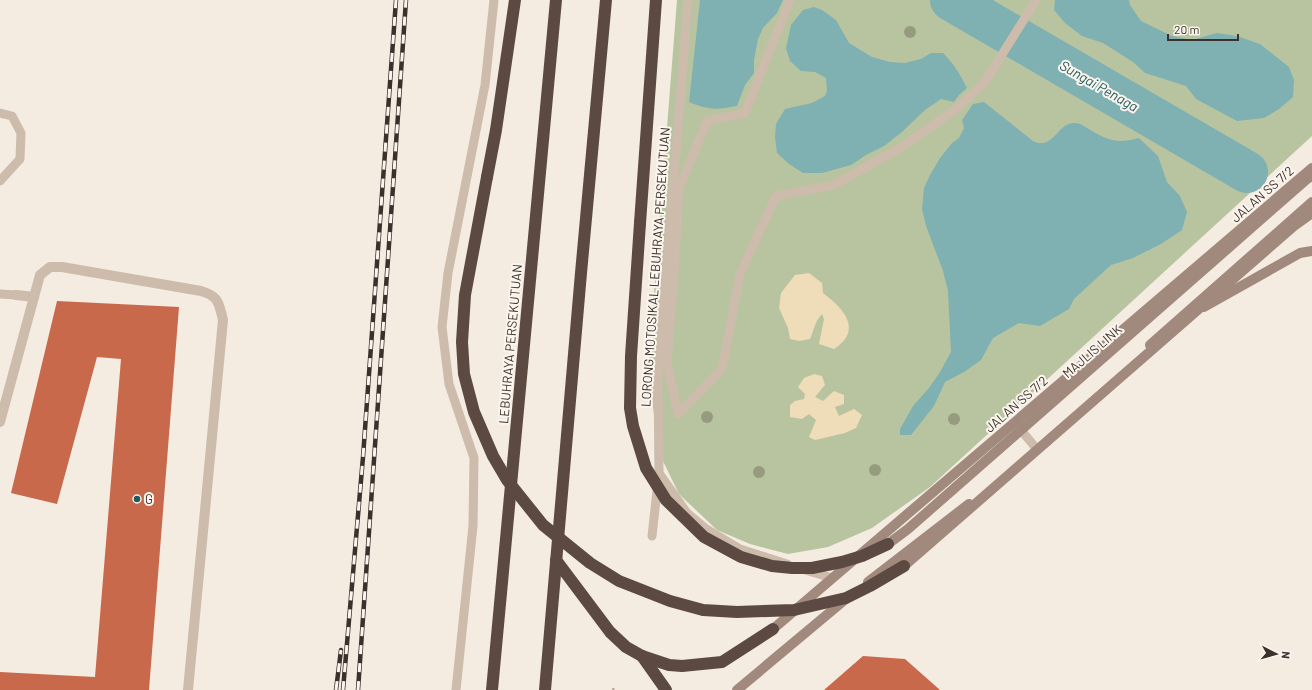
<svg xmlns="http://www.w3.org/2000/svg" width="1312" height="690" font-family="Barlow,sans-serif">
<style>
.green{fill:#b8c4a0}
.sand{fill:#efdcb8}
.water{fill:#7fb0b2}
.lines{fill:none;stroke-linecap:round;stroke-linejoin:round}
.river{stroke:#7fb0b2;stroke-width:42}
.building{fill:#c8694b}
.path{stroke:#b9a596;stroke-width:2.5;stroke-dasharray:2 2;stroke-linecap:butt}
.lane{stroke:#cdbbac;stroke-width:9}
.street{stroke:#cdbbac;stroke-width:10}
.secondary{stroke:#a18a7d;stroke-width:10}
.highway{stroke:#5c4a42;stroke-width:12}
.rail-casing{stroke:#3b302b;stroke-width:4.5}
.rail{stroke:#fbf5ee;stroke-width:3;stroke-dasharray:9;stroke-linecap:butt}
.secondary-bridge{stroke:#a18a7d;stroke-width:10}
.highway-bridge{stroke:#5c4a42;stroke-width:12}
.tree{fill:#969b7f}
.poi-dot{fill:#1f5a5e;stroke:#fbf5ee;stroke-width:1.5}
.labels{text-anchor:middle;stroke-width:4;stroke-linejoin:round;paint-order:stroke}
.street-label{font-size:13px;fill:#3b302b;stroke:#fbf5ee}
.poi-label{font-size:13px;fill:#3b302b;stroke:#fbf5ee;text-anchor:start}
.water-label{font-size:14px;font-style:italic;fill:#1f5a5e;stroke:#fbf5ee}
</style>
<rect width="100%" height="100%" fill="#f4ebe1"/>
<polygon class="green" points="677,0 1312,0 1312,136 930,487 872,528 828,547 788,554 750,544 717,530 679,494 661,457 653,408 649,357"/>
<g class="sand">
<path d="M809 273 822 283 823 293C843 308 864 330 834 349L819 344 824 319 822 314C815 321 814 330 810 339L799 341 790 339 788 328 779 308 781 293 795 275Z"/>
<polygon points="814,374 822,376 825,385 815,397 823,401 834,391 844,395 844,404 835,407 839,416 854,409 862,415 856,428 845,433 815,440 809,437 816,420 809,414 802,419 790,417 790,405 795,401 804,399 805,394 798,387 804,378"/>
</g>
<g class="water">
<path d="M700 0H783L777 13 763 28 758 39 754 60V73L745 85 737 106C716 110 709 110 689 102Z"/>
<polygon points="1055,0 1129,0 1130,5 1141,21 1172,36 1192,40 1217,33 1237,36 1260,44 1289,67 1294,80 1293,97 1279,109 1264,118 1237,121 1196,99 1186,86 1145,73 1133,62 1103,43 1082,36 1065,23 1054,10"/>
<path d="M814 7 822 10 836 20 849 43 872 57 890 62 905 63 921 59 931 53H943C954 64 960 74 967 88L959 95 954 102 941 99 925 110 902 132 884 146 866 155 851 165 822 173H803L789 164 777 153 775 137 776 124 785 109 812 103 825 96 827 91 826 78 815 72 801 71 790 61 786 48 791 25 803 10Z"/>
<path d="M984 102 1033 141C1035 142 1039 144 1042 143 1056 142 1060 122 1075 123 1081 123 1087 128 1092 131 1111 142 1119 143 1139 138L1158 156 1167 182 1180 196 1187 212 1182 230 1161 244 1133 258 1111 265 1074 299 1069 309 1040 326 1019 323 993 338 981 360 964 372 945 382 934 406 911 435H900V429L913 406 929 388 940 372 951 352 948 291 943 271 926 226 922 209 924 188 930 175 940 158 952 143 959 138 964 128 962 120 973 104Z"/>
</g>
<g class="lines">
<polyline class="river" points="951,0 1247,172"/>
</g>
<g class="building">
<polygon points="57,301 179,307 149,690 0,690 0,672 95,677 121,359 97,357 57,504 11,493"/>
<polygon points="863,656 905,659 940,690 824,690"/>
</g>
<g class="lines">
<polyline class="path" points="613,690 614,687"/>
<g class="lane">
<polyline points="790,0 745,113 707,121 679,189 673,288 667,362 678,414 722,369 740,274 776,196 834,185 903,146 956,109 985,82 1036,0"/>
<polyline points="0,113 12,116 21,133 20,159 0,181"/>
<polyline points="0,294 16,295"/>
<polyline points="1017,425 1035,447"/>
<polyline points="659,473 687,513 705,528 740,549 787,564"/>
<polyline points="652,536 659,473 658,381 688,0"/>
<polyline points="805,570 832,578"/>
<polyline points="456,690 473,526 474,458 449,384 442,327 448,273 485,85 494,0"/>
</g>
<g class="street">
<polyline points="16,295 34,297"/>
<path d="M0 422 40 275 50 267H62L201 291C219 296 219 304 223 320L188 690"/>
</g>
<g class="secondary">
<polyline points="1204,307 1300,253 1312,251"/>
<polyline points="1150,345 1312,202"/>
<polyline points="868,582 969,504"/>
<polyline points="773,629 1312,168"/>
<polyline points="737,690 847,598"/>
</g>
<g class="highway">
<polyline points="487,177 496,130 515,0"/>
<polyline points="640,223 656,0"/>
<polyline points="556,560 610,632 626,647 642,656 669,665 682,666 722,662 773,629"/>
<polyline points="642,656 666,690"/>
<polyline points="492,690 556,0"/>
<polyline points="545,690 581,273 606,0"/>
</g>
<defs>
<g id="rail">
<polyline points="336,690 341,650"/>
<polyline points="343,690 363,457 396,0"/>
<polyline points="358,690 406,0"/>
</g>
</defs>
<use href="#rail" class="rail-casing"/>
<use href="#rail" class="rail"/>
<g class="secondary-bridge">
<polyline points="888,544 908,529 1307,179 1312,176"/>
<polyline points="904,566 1294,226 1312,213"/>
</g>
<g class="highway-bridge">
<polyline points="487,177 465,295 462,342 464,374 474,412 493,456 507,480 543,525 590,563 619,581 670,601 703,610 737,612 794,610 846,598 870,586 904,566"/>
<polyline points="640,223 631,356 630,408 633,426 646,468 666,500 704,537 741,557 772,566 792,568 812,568 842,562 862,556 888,544"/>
</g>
</g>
<g class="tree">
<circle cx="910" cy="32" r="6"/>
<circle cx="707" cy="417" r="6"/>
<circle cx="954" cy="419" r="6"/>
<circle cx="875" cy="470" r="6"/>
<circle cx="759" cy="472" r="6"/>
</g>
<circle class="poi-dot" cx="137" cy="499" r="4"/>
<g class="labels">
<g class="street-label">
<text transform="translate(1262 194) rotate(-41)" y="5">JALAN SS 7/2</text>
<text transform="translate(655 267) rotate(-86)" y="5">LORONG MOTOSIKAL LEBUHRAYA PERSEKUTUAN</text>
<text transform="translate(510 344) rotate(-85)" y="5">LEBUHRAYA PERSEKUTUAN</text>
<text transform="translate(1092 351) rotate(-41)" y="5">MAJLIS LINK</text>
<text transform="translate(1016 404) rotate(-41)" y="5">JALAN SS 7/2</text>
</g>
<g class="poi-label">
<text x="145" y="504">G</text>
</g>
<g class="water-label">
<text transform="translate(1099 86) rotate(30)" y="5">Sungai Penaga</text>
</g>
</g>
<g transform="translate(1276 654) rotate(96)" stroke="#fbf5ee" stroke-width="3" paint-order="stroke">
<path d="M0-3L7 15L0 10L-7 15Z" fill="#3b302b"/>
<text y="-6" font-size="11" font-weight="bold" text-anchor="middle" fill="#3b302b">N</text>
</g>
<path d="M1168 34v6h70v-6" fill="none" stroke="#3b302b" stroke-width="2"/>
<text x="1174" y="34" font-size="12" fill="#3b302b" stroke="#fbf5ee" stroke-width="3" paint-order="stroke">20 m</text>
</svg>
